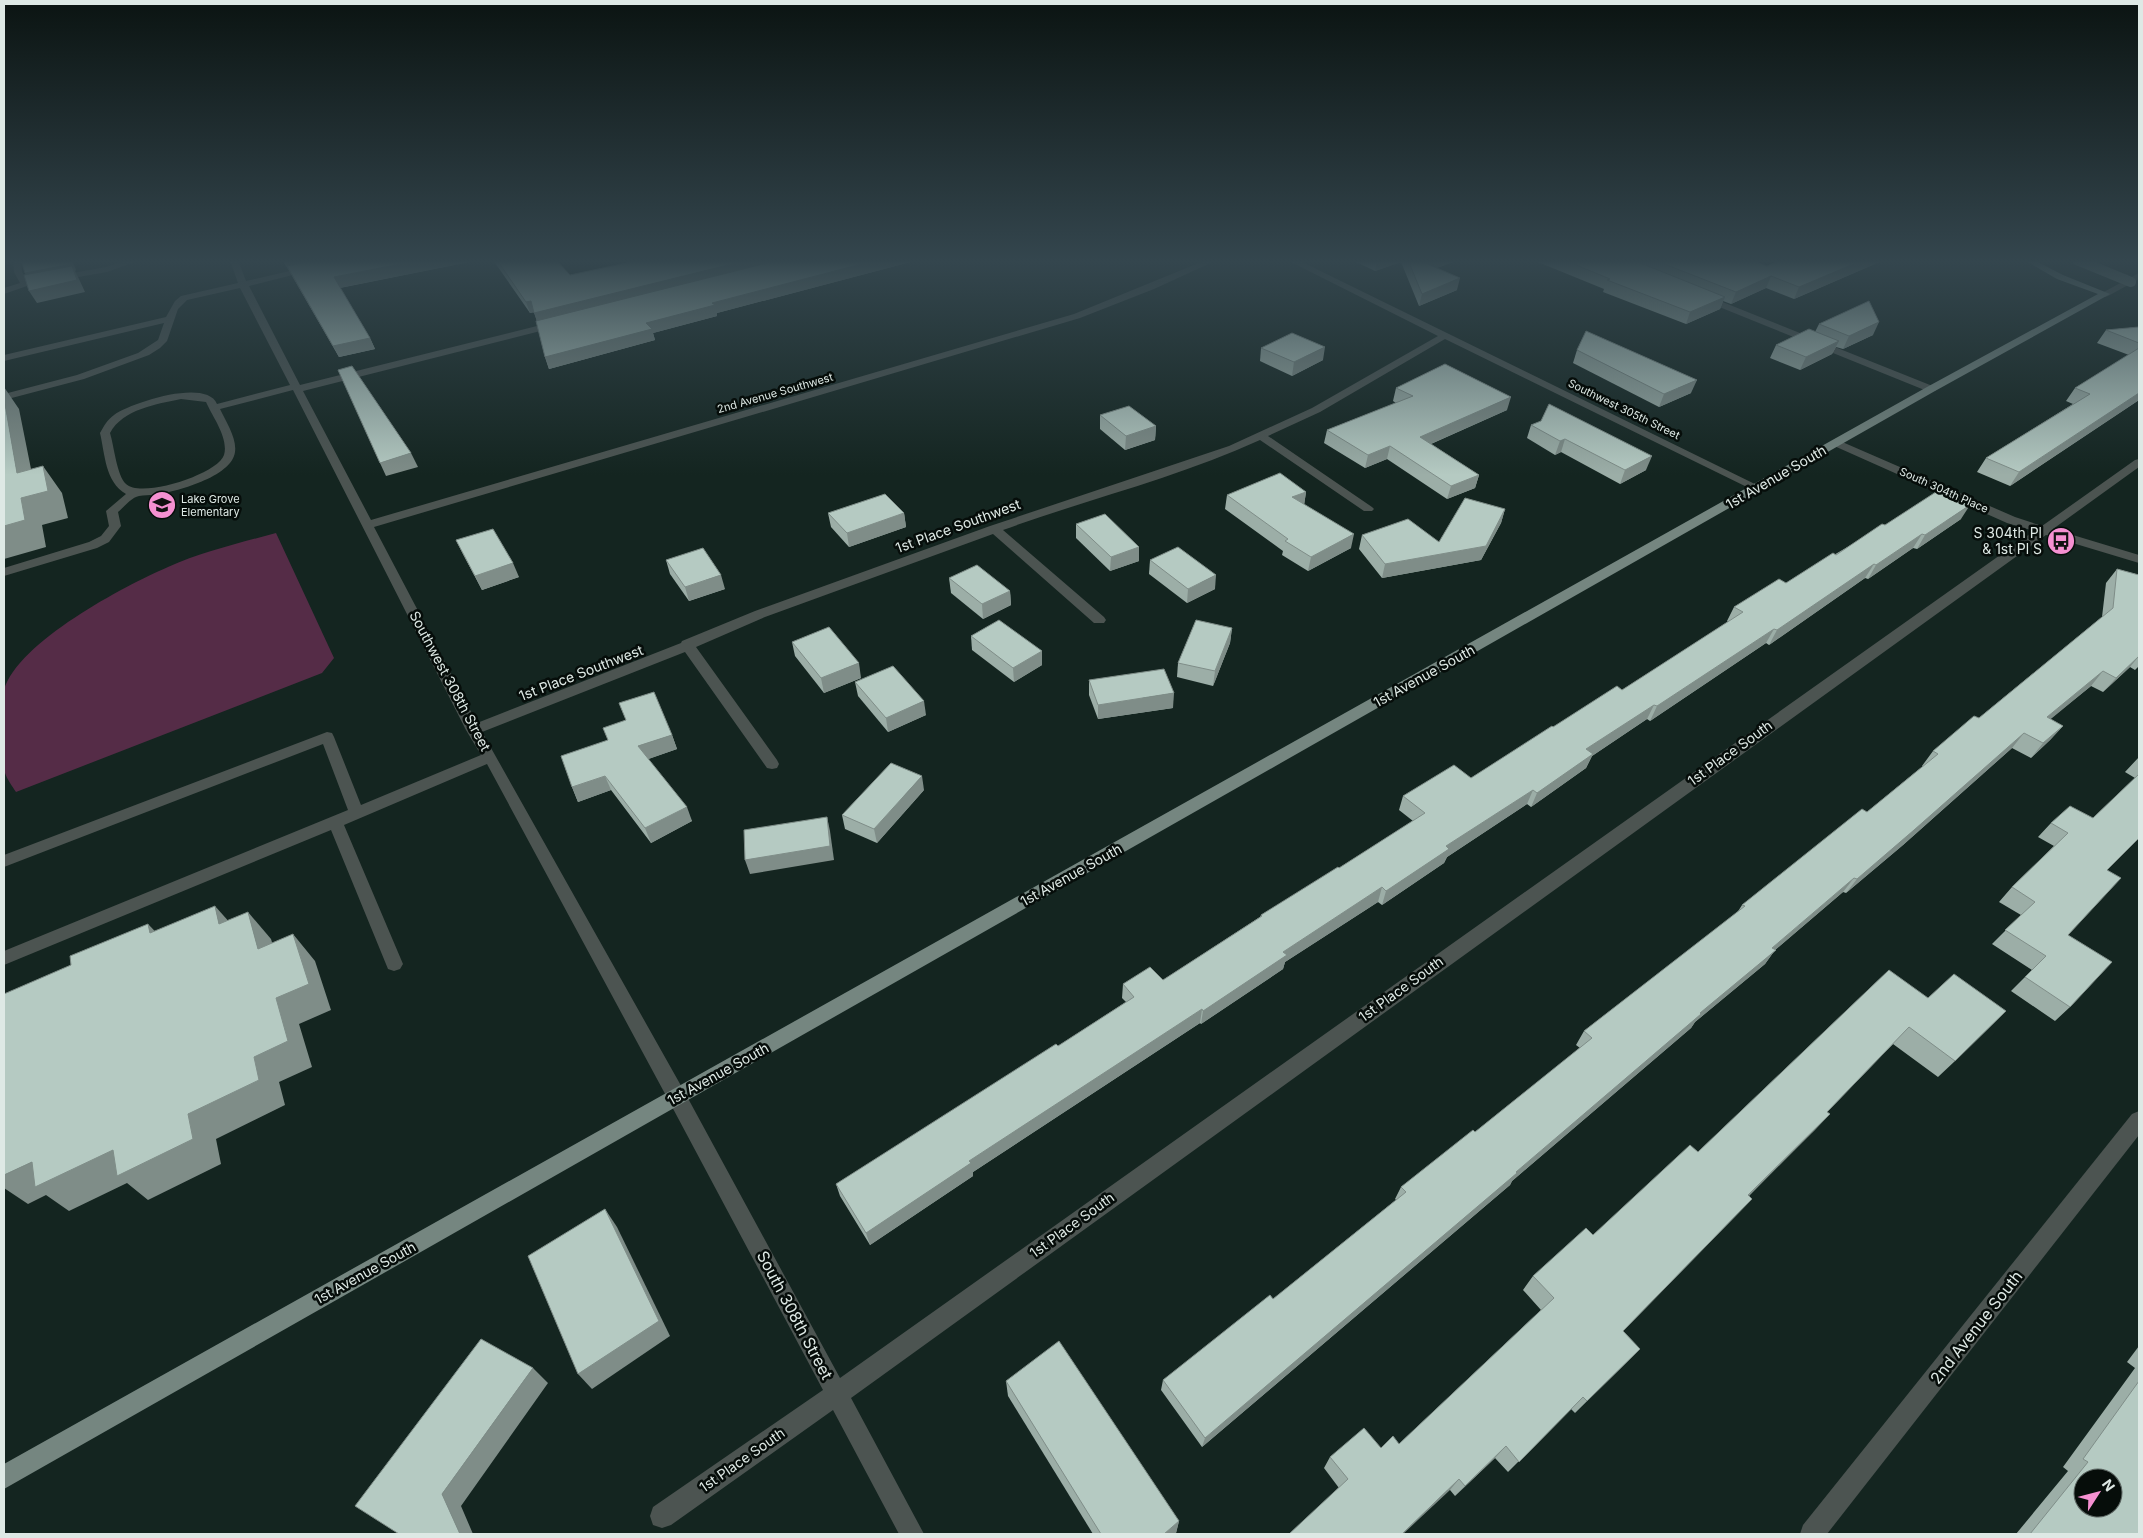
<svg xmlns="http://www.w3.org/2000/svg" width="2143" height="1538" font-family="Inter,sans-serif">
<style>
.green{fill:#552c47}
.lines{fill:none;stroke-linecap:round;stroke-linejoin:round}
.minor{fill:#4c5451;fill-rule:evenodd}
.major{fill:#758680;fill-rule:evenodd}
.major-bridge{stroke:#758680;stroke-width:10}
.wall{fill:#9caea7}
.shaded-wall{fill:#7f8d88}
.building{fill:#b5cac2;stroke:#7f8d88;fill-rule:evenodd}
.labels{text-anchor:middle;stroke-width:5;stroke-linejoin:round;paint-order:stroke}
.far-street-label{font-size:11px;fill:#dee9e5;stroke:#060d0a}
.far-poi-label{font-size:11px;fill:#dee9e5;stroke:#060d0a;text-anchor:start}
.street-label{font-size:14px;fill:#dee9e5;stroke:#060d0a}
.poi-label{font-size:14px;fill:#dee9e5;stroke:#060d0a;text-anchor:end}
.near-street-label{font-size:16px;fill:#dee9e5;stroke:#060d0a}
</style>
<rect width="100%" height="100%" fill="#142520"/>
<path class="green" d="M276 533 334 658 322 673 16 792C12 786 7 779 5 773 0 762 4 743 4 731 4 719 1 701 4 690 18 642 124 586 168 567 202 552 239 543 276 533Z"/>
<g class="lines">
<g class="minor">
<polygon points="13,260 21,260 22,272 28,281 106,267 127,260 140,260 107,272 27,286 4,294 4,288 20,283 14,272"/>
<path d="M230 260H238L246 281 337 260H352L249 286 300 385 557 321 562 324 560 326 303 391 371 520 1074 314 1206 260H1217L1154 289 1080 318 374 527 477 723 681 643 682 641 755 611 990 526 1229 446 1312 408 1438 336 1287 260H1298L1763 488 1761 490H1753L1445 339 1320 412 1268 436 1372 507 1374 509 1372 511H1364L1260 440C1177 478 1088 499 1003 530L1104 617 1106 620 1104 623H1094L993 534 765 617 696 647 777 760 779 764 777 768 772 769 767 768 685 652 482 732 684 1091 840 1378 2034 531 2007 523 1832 445 1831 443 1832 441H1840L2015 517 2042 526 2135 460 2139 459V467L2053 529 2139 555V563L2046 535 851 1398 924 1534H899L833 1410 671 1525 662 1528 653 1525 650 1516 653 1507 823 1390 670 1103 487 764 344 825 403 964 400 969 394 971 388 969 331 830 4 965V951L348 810 323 744 4 867V855L327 732 332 733 334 737 361 805 481 755 466 730 293 390 220 409C226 422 237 438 235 452 232 477 175 492 154 495 149 495 144 495 139 496 132 497 124 507 118 512L121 526 109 542 97 548 4 576V568L89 542 101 536 109 526 106 511 126 494C105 482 105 454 100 433 104 426 107 420 114 415 131 403 206 378 217 404L290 385 240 288 187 300 178 309 167 341 160 348 149 355 84 379 4 400V394L77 375 138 353 158 340 164 323 4 361V355L166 317 175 301 181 296 238 283ZM181 399 206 402C212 416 229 438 224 455 218 474 141 499 126 484 117 476 114 446 110 433 123 409 157 404 181 399Z"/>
<polygon points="2139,273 2139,279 2108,296 2105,297 2100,294"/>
<polygon points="1705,295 1935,387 1936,389 1935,391 1927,391 1702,300 1700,298"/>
<polygon points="2139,1111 2139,1135 1827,1534 1800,1534 1803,1525 2132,1114"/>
</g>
<polygon class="major" points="2024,260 2034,260 2063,275 2110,294 1935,391 4,1489 4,1464 1927,387 2098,294 2057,279"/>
<polyline class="major-bridge" points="2077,260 2131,282"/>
</g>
<g class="wall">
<polygon points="282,260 479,260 340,288 370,338 375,349 339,357 288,269"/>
<polygon points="493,260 556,260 570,275 626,263 624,260 918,260 717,313 717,316 653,333 655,340 549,369 545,357 537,321 534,312 530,313"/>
<polygon points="1352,260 1459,260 1436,268 1457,290 1419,306 1401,262 1375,271"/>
<polygon points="1533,260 1751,260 1767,266 1781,260 1884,260 1794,299 1766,288 1731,304 1723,301 1720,309 1686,324 1603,292 1604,289"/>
<polygon points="1819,324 1873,335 1843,349 1836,347 1832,354 1800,370 1770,358 1776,345 1815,332"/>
<polygon points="2139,327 2139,400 2010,486 1977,472 1986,458 2073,404 2066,401 2075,388 2129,355 2097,343 2106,330"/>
<polygon points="1261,348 1323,360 1292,376 1260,361"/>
<polygon points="1577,350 1691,393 1659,407 1573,363"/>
<polygon points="1396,388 1507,410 1431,444 1479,475 1475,488 1447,499 1387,459 1365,468 1324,443 1327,430 1396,403 1393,401"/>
<polygon points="1100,415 1156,426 1155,440 1125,450 1100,429"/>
<polygon points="1531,425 1646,470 1620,484 1561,452 1555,455 1527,438"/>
<polygon points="1306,492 1304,505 1351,548 1308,571 1282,555 1283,551 1225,509 1227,495"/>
<polygon points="1505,509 1501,523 1481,560 1382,578 1359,549 1362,535 1439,542"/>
<polygon points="828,513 904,513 906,527 849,547 831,527"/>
<polygon points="1961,519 1917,549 1913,548 1868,579 1865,578 1769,645 1766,643 1650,721 1647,719 1592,756 1586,768 1531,807 1527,804 1447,857 1444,863 1382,905 1378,902 1285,962 1283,969 1201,1024 1200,1023 973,1172 973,1176 870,1245 840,1196 836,1184 1058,1046 1126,1002 1122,998 1123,984 1163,980 1260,917 1261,915 1339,868 1413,821 1399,810 1403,796 1471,778 1553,727 1622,690 1728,622 1727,621 1734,607 1786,583 1885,525"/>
<polygon points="1076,524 1139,547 1139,561 1110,571 1076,538"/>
<polygon points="456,540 519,577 482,590 463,554"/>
<polygon points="666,560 725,589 689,601 670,574"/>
<polygon points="1150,560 1215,589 1187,603 1149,574"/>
<polygon points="2117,569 2139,575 2139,666 2135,670 2130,667 2103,692 2091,686 2050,719 2063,726 2050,740 2031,758 2012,748 1903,845 1846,893 1843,892 1775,950 1765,964 1695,1022 1691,1028 1512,1181 1510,1185 1202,1447 1161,1390 1163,1380 1273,1299 1396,1200 1395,1199 1401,1187 1475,1132 1580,1048 1576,1045 1584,1031 1737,913 1742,905 1867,812 1923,766 1922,766 1933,751 1979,718 2102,617 2106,583"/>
<polygon points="949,578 1010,591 1011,605 983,619 951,593"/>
<polygon points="1232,628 1230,643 1213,686 1177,677 1178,663"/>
<polygon points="971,636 1042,651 1042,665 1014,682 972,650"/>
<polygon points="792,642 861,678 824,693 795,656"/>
<polygon points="1089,680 1173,708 1098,719 1089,695"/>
<polygon points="855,682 926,715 888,732 858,696"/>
<polygon points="672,735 677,749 648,759 692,821 651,843 611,790 578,802 572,787"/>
<polygon points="2139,757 2139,838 2107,870 2068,935 2070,1007 2055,1021 2011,991 2032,970 1992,944 2021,915 1999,902 2012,887 2054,846 2038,837 2051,823 2093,818 2135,778 2125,772"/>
<polygon points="924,790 877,843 845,829 842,815"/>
<polygon points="1889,970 1955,1061 1938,1077 1893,1044 1827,1112 1830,1114 1749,1196 1623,1331 1640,1349 1575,1413 1571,1409 1508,1472 1495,1458 1455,1496 1450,1490 1339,1488 1324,1468 1330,1457 1399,1444 1541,1310 1523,1290 1533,1276 1593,1235 1698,1152"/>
<polygon points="2139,1346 2139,1534 2016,1534 2068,1471 2063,1467 2135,1368 2127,1362"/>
<polygon points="1006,1381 1179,1521 1176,1533 1174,1534 1093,1534 1008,1396"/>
</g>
<g class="shaded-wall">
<polygon points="71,260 72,260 76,270 75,271 79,279 85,292 37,303 29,291 29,279 25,273"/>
<polygon points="283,260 329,260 288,269"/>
<polygon points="421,260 479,260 339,288 334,277"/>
<polygon points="748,260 793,260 538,324 534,313"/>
<polygon points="877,260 918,260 717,313 717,316 653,333 655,340 549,369 545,357 646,323 712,303"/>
<polygon points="1377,260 1402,260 1401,262 1375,271"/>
<polygon points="1429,260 1459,260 1420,274 1423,262"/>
<polygon points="1863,260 1884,260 1794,299 1799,287"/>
<polygon points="1771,276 1766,288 1731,304 1736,292"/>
<polygon points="1460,278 1457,290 1419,306 1422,294"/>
<polygon points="1725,297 1720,309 1686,324 1690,312"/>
<polygon points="531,301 535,312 530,313 526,302"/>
<polygon points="1879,322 1873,335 1843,349 1849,336"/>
<polygon points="370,338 375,349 339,357 333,346"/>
<polygon points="1839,341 1832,354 1800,370 1806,357"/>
<polygon points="1325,347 1323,360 1292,376 1294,362"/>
<polygon points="1697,380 1691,393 1659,407 1664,394"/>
<polygon points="4,387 19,409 36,494 43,466 62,493 68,518 42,525 46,547 4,559 4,526 17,473 4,398"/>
<polygon points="2139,393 2139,400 2010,486 2019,472"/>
<polygon points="1511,397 1507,410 1417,450 1420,437"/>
<polygon points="1156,426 1155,440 1125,450 1126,436"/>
<polygon points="1565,439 1561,452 1555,455 1560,441"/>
<polygon points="1390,446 1387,459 1365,468 1368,455"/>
<polygon points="411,453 418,467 386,476 380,463"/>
<polygon points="1652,456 1646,470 1620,484 1625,470"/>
<polygon points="1479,475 1475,488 1447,499 1451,486"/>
<polygon points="1306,492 1304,506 1292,497"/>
<polygon points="1970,505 1961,519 1917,549 1925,535"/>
<polygon points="1505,509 1501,523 1481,560 1382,578 1385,564 1486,546"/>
<polygon points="904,513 906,527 849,547 847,533"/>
<polygon points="1354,534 1351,548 1308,571 1311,557"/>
<polygon points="1922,534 1913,548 1868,579 1876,565"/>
<polygon points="1139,547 1139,561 1110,571 1111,557"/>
<polygon points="513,563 519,577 482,590 475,576"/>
<polygon points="1874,564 1865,578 1769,645 1777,630"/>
<polygon points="721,575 725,589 689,601 685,587"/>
<polygon points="1216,575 1215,589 1187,603 1188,589"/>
<polygon points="1010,591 1011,605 983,619 982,604"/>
<polygon points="1232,628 1230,643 1213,686 1215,671"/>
<polygon points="1774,629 1766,643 1650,721 1657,706"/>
<polygon points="1042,651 1042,665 1014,682 1013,668"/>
<polygon points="2139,656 2130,667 2103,692 2116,678"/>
<polygon points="859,663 861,678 824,693 821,678"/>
<polygon points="2103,671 2091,686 2035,732 2047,717"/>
<polygon points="1174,693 1173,708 1098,719 1098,705"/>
<polygon points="924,701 926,715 888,732 886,718"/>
<polygon points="1654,705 1647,719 1592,756 1586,768 1531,807 1537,793 1586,749"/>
<polygon points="2063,726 2050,740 2031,758 2043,743"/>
<polygon points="2024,733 2012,748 1903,845 1846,893 1857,879"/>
<polygon points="672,735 677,749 643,761 638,746"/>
<polygon points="605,776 611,790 578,802 572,787"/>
<polygon points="922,776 924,790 877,843 874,829"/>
<polygon points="1533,790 1527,804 1447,857 1444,863 1382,905 1386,891 1446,846"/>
<polygon points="687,807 692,821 651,843 645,828"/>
<polygon points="827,817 830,831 834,860 750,874 745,860"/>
<polygon points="1854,878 1843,892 1775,950 1765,964 1695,1022 1691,1028 1512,1181 1510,1185 1202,1447 1205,1438 1516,1172 1700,1013 1772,948"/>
<polygon points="1382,887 1378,902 1285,962 1283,969 1201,1024 1203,1011 1283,952"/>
<polygon points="215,906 239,933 219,924"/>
<polygon points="248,912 271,939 282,976 258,949"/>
<polygon points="148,924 174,951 150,933"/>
<polygon points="293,934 315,961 331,1010 299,1024 312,1067 279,1082 285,1105 216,1139 221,1164 148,1200 127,1183 69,1211 46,1195 28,1204 4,1188 4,1175 32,1162 188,1114 254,1057 276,998"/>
<polygon points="1202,1009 1200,1023 973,1172 973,1176 870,1245 866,1233 969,1161"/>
<polygon points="1830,1114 1815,1130 1734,1210 1748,1195"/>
<polygon points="605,1209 617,1227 670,1336 592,1389 578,1374"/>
<polygon points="533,1368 548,1383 461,1506 473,1534 460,1534 442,1494"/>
<polygon points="1506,1446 1495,1458 1455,1496 1465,1486"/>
<polygon points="1459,1479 1450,1490 1403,1534 1402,1534"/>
<polygon points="1179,1521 1176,1533 1174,1534 1164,1534"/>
</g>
<g class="building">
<polygon points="21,260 71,260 72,264 25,273"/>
<polygon points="313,260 421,260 334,277 370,338 333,346 287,266"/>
<polygon points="497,260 556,260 570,275 631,262 629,260 748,260 534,313 531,301 526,302"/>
<polygon points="779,260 877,260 712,303 715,305 646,323 652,329 545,357 536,321"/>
<polygon points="1408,260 1429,260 1423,262 1460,278 1422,294"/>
<polygon points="1564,260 1633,260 1725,297 1690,312 1607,280 1610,279"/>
<polygon points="1654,260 1751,260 1767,266 1781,260 1863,260 1799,287 1771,276 1736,292"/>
<polygon points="72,266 77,280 29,291 24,275"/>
<polygon points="1869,301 1879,322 1849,336 1819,324"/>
<polygon points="2139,327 2139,343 2106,330"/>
<polygon points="1809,329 1839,341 1806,357 1776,345"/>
<polygon points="1586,331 1697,380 1664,394 1577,350"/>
<polygon points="1292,333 1325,347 1294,362 1261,348"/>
<polygon points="2139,348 2139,393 2019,472 1986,458 2090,394 2075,388"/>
<polygon points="1445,364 1511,397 1420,437 1479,475 1451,486 1390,446 1368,455 1327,430 1413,396 1396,388"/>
<polygon points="352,366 411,453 380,463 338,370"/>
<polygon points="4,398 17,473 43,466 48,491 21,498 25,520 4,526"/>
<polygon points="1549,404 1652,456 1625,470 1565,439 1560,441 1531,425 1541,421"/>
<polygon points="1129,406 1156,426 1126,436 1100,415"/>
<polygon points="1280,473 1306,492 1292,497 1354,534 1311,557 1285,541 1288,539 1227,495"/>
<polygon points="1939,490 1970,505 1925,535 1922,534 1876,565 1874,564 1777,630 1774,629 1657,706 1654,705 1586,749 1593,754 1537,793 1533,790 1446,846 1449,849 1386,891 1382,887 1283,952 1287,955 1203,1011 1202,1009 969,1161 971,1163 866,1233 836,1184 1056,1044 1058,1046 1134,997 1123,984 1150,967 1163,980 1262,916 1261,915 1338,867 1339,868 1425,813 1403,796 1454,765 1471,778 1552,726 1553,727 1617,686 1622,690 1743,612 1734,607 1779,579 1786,583 1833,553 1836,555 1882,524 1885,525"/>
<polygon points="885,494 904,513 847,533 828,513"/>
<polygon points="1465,498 1505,509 1486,546 1385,564 1362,535 1408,519 1439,542"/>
<polygon points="1105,514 1139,547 1111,557 1076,524"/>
<polygon points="493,529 513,563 475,576 456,540"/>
<polygon points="1178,547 1216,575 1188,589 1150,560"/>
<polygon points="703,548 721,575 685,587 666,560"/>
<polygon points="977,565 1010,591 982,604 949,578"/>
<polygon points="2117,569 2139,575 2139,656 2116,678 2103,671 2047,717 2063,726 2043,743 2024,733 1914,830 1857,879 1854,878 1772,948 1776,950 1700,1013 1701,1014 1516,1172 1517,1173 1205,1438 1163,1380 1270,1295 1273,1299 1406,1192 1401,1187 1473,1130 1475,1132 1592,1038 1584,1031 1745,906 1742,905 1862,809 1867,812 1938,754 1933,751 1974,716 1979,718 2113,608"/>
<polygon points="999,620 1042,651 1013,668 971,636"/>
<polygon points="1196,620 1232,628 1215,671 1178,663"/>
<polygon points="829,627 859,663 821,678 792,642"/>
<polygon points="893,666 924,701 886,718 855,682"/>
<polygon points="1164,669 1174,693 1098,705 1089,680"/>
<polygon points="654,692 672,735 638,746 687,807 645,828 605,776 572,787 561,756 608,740 603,728 626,720 619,703"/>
<polygon points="891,763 922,776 874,829 842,815"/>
<polygon points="2139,774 2139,838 2107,870 2121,878 2068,935 2112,962 2070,1007 2025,977 2046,956 2005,930 2035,902 2012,887 2068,833 2051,823 2070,806 2093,818"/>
<polygon points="827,817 830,846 745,860 744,830"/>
<polygon points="215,906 219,924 248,912 258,949 293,934 309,984 276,998 288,1041 254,1057 259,1080 188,1114 193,1139 117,1176 113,1150 35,1187 32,1162 4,1175 4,994 71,965 70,956 148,924 150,933"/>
<polygon points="1889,970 1928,998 1954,974 2006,1011 1955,1061 1909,1027 1827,1112 1830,1114 1748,1195 1752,1199 1623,1331 1640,1349 1587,1401 1583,1397 1519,1462 1506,1446 1465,1486 1459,1479 1402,1534 1289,1534 1348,1479 1330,1457 1364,1428 1381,1448 1393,1436 1399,1444 1554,1298 1533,1276 1586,1228 1593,1235 1690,1145 1698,1152"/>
<polygon points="605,1209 659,1321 578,1374 528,1256"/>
<polygon points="481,1339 533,1368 442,1494 460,1534 399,1534 355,1506"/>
<polygon points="1059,1341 1179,1521 1164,1534 1101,1534 1006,1381"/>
<path d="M2139 1381V1534H2030L2088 1462 2083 1459ZM2083 1478H2113V1508H2083Z"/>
</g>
<linearGradient id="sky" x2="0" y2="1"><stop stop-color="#0b1412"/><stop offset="0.55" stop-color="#34464e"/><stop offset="1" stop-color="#34464e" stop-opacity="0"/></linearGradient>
<rect width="2143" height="475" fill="url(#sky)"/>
<defs>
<symbol id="school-disc" viewBox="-11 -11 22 22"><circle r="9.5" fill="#f590d1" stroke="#060d0a"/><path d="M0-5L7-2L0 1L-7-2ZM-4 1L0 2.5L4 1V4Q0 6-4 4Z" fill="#111"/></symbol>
<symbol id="bus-disc" viewBox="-11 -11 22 22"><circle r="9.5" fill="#f590d1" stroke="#060d0a"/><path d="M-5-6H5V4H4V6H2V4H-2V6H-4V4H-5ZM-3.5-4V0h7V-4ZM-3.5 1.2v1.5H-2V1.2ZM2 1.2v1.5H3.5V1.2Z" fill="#111"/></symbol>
</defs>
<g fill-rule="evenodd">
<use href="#school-disc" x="146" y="489" width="32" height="32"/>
<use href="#bus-disc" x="2045" y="525" width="32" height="32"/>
</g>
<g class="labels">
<g class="far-street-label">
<text transform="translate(775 393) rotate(-16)" y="4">2nd Avenue Southwest</text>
<text transform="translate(1624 409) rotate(26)" y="4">Southwest 305th Street</text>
<text transform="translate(1944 490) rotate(24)" y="4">South 304th Place</text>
</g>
<g class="far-poi-label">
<text x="181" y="503">Lake Grove<tspan x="181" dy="13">Elementary</tspan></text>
</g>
<g class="street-label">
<text transform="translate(1776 477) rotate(-30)" y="5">1st Avenue South</text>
<text transform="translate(958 526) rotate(-20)" y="5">1st Place Southwest</text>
<text transform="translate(581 673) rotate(-21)" y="5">1st Place Southwest</text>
<text transform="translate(1424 676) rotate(-29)" y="5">1st Avenue South</text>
<text transform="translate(450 681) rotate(62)" y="5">Southwest 308th Street</text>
<text transform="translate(1730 753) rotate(-36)" y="5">1st Place South</text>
<text transform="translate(1071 875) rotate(-29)" y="5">1st Avenue South</text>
<text transform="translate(1401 989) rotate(-36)" y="5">1st Place South</text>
<text transform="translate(718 1074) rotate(-29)" y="5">1st Avenue South</text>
<text transform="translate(1072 1225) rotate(-36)" y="5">1st Place South</text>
<text transform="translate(365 1273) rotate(-29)" y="5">1st Avenue South</text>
<text transform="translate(742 1460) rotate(-35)" y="5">1st Place South</text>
</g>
<g class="poi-label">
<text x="2042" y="538">S 304th Pl<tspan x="2042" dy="16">&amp; 1st Pl S</tspan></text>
</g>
<g class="near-street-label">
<text transform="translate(795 1315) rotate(62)" y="6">South 308th Street</text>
<text transform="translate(1976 1327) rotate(-52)" y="6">2nd Avenue South</text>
</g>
</g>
<rect width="2143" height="1538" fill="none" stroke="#dee9e5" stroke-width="10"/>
<g transform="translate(2098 1493) rotate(54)"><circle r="24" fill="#060d0a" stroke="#5c6562"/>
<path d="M0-4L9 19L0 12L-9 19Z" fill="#f590d1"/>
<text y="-8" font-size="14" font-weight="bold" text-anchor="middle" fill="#dee9e5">N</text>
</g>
</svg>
